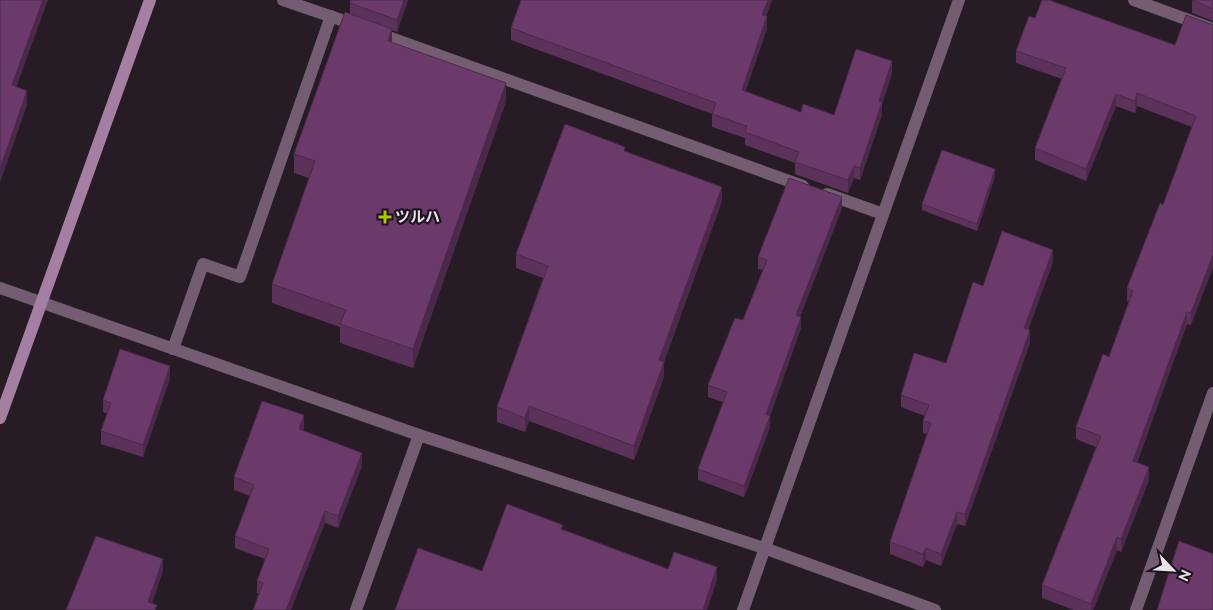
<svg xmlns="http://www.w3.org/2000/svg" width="1213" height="610" font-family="Raleway,'Noto Sans JP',sans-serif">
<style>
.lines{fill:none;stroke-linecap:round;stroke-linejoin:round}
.lane{stroke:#745d73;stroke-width:12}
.street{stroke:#745d73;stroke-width:12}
.secondary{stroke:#a47fa2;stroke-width:12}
.wall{fill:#5c325b}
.shaded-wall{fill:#4b294a}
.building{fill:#6b3a6a;stroke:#4b294a}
.poi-dot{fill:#afc507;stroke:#1d131d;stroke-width:2}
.labels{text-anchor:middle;stroke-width:4.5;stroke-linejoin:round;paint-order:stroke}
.poi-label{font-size:15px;font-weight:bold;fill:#e9e2e9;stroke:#1d131d;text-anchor:start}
</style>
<rect width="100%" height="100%" fill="#271c26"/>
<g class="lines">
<polyline class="lane" points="173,349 203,264 240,277 331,16"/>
<g class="street">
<polyline points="283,0 356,25"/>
<polyline points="1134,0 1213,29"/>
<polyline points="377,33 803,186"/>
<polyline points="827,194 883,214"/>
<polyline points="0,288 419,435 764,548 935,610"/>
<polyline points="356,610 419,435"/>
<polyline points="743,610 959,0"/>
<polyline points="1136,610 1213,393"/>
</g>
<polyline class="secondary" points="0,418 150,0"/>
</g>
<g class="wall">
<polygon points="350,0 408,0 397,32 392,30 392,43 506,101 413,368 340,343 340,327 272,303 272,284 309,178 294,173 294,154 350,14"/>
<polygon points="521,0 772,0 766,16 767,29 745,91 801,112 834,115 892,74 882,104 882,115 860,180 854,178 848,193 795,174 795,163 745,145 745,138 712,127 712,114 511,40 511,28"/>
<polygon points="1192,0 1213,0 1213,21 1192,13"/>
<polygon points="1035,18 1175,45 1211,24 1191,325 1187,324 1137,463 1149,480 1121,552 1117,550 1093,610 1074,610 1042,598 1042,585 1096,447 1076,439 1076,427 1109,357 1129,301 1127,301 1127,288 1163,205 1192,127 1137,106 1135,113 1116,106 1086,181 1035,160 1035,148 1062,79 1016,63 1016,51"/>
<polygon points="625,151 722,201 664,362 664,377 634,460 529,421 525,432 497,422 497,407 543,278 516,268 516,254"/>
<polygon points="995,176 977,231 922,210 922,204"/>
<polygon points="842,208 800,317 801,328 770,416 770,427 744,497 698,480 698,469 723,402 708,397 708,385 743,320 763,270 758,269 758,257"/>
<polygon points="1053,262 1028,330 1030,343 965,526 957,524 941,566 926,560 923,567 890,554 890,542 927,434 923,433 923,421 925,416 901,407 901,395 946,363 983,286"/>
<polygon points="170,378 143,457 101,444 101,431 108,414 103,412 103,400"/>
<polygon points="304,428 303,430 362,466 338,528 325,523 259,594 257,593 257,581 265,559 235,548 235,536 250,496 234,490 234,477"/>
</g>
<g class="shaded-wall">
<polygon points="43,0 48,0 12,99 12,85"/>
<polygon points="404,0 408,0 397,32 397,20"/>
<polygon points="768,0 772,0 762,27 762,15"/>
<polygon points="767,16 767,29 742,102 742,90"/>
<polygon points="392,29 392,48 388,41"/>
<polygon points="892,61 892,74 882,104 882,115 860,180 860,168 879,101"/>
<polygon points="506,83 506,101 413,368 413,349"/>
<polygon points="27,91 27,105 0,183 0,169"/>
<polygon points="1137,93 1137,106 1135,113 1135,101"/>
<polygon points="1116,94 1116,106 1086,181 1086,169"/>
<polygon points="854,166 854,178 848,193 848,180"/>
<polygon points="995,169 995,176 977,231 977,224"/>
<polygon points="722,187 722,201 659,375 659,360"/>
<polygon points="842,197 842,208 796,327 796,315"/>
<polygon points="1053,250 1053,262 1024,341 1024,328"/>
<polygon points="1213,255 1213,268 1191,325 1191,313"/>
<polygon points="1187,312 1187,324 1133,473 1133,461"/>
<polygon points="801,317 801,328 766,426 766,414"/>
<polygon points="1030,330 1030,343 965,526 965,514"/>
<polygon points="664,362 664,377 634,460 634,446"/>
<polygon points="170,366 170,378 143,457 143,445"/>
<polygon points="529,406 529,421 525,432 525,418"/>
<polygon points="304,415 304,428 299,441 299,429"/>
<polygon points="770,416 770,427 744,497 744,486"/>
<polygon points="362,453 362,466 338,528 338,516"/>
<polygon points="1149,467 1149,480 1121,552 1121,539"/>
<polygon points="325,511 325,523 291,610 286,610"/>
<polygon points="957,512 957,524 941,566 941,554"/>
<polygon points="1117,537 1117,550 1093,610 1091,610 1091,604"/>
<polygon points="926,548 926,560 923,567 923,554"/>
<polygon points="163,559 163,571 150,610 148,602"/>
<polygon points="717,567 717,580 707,610 703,610"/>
</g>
<g class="building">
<polygon points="0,0 43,0 12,85 27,91 0,169"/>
<polygon points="351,0 404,0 397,20 350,3"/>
<polygon points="521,0 768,0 762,15 767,16 742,90 801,112 803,104 834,115 856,49 892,61 879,101 882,102 860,168 854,166 848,180 795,162 799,152 745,132 747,126 712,114 716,103 511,28"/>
<polygon points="1042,0 1049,0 1175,45 1186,15 1211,24 1213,24 1213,255 1191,313 1187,312 1133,461 1149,467 1121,539 1117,537 1091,604 1042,585 1101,436 1076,427 1103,354 1109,357 1133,291 1127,288 1160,203 1163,205 1196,116 1137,93 1135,101 1116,94 1086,169 1035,148 1066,68 1016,51 1029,16 1035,18"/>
<polygon points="1192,0 1213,0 1213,9"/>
<polygon points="345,12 392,29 388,41 506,83 413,349 340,324 346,310 272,284 315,161 294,154"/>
<polygon points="565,124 625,147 624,151 722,187 659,360 664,362 634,446 529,406 525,418 497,407 548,266 516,254"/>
<polygon points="942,150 995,169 977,224 922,204"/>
<polygon points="789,178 842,197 796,315 801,317 766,414 770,416 744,486 698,469 727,392 708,385 735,318 743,320 767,260 758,257"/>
<polygon points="1002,231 1053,250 1024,328 1030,330 965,514 957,512 941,554 926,548 923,554 890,542 931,423 923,421 929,405 901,395 914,353 946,363 973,282 983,286"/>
<polygon points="120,349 170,366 143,445 101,431 111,403 103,400"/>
<polygon points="262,401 304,415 299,429 362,453 338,516 325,511 286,610 253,610 263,583 257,581 269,549 235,536 254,485 234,477"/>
<polygon points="507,504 563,525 561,529 668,569 674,552 717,567 703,610 395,610 418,548 482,571"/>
<polygon points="96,536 163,559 148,602 157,605 155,610 66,610"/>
<polygon points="1179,541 1213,554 1213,610 1157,610"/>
</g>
<path class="poi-dot" d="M382.5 209.5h5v5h5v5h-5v5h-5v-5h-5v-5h5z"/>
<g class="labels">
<g class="poi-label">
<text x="395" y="222">ツルハ</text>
</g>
</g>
<g transform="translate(1173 570) rotate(115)" stroke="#1d131d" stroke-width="4" paint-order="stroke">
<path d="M0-4L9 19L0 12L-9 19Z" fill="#e9e2e9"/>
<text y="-8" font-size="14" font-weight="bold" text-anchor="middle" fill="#e9e2e9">N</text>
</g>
</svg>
